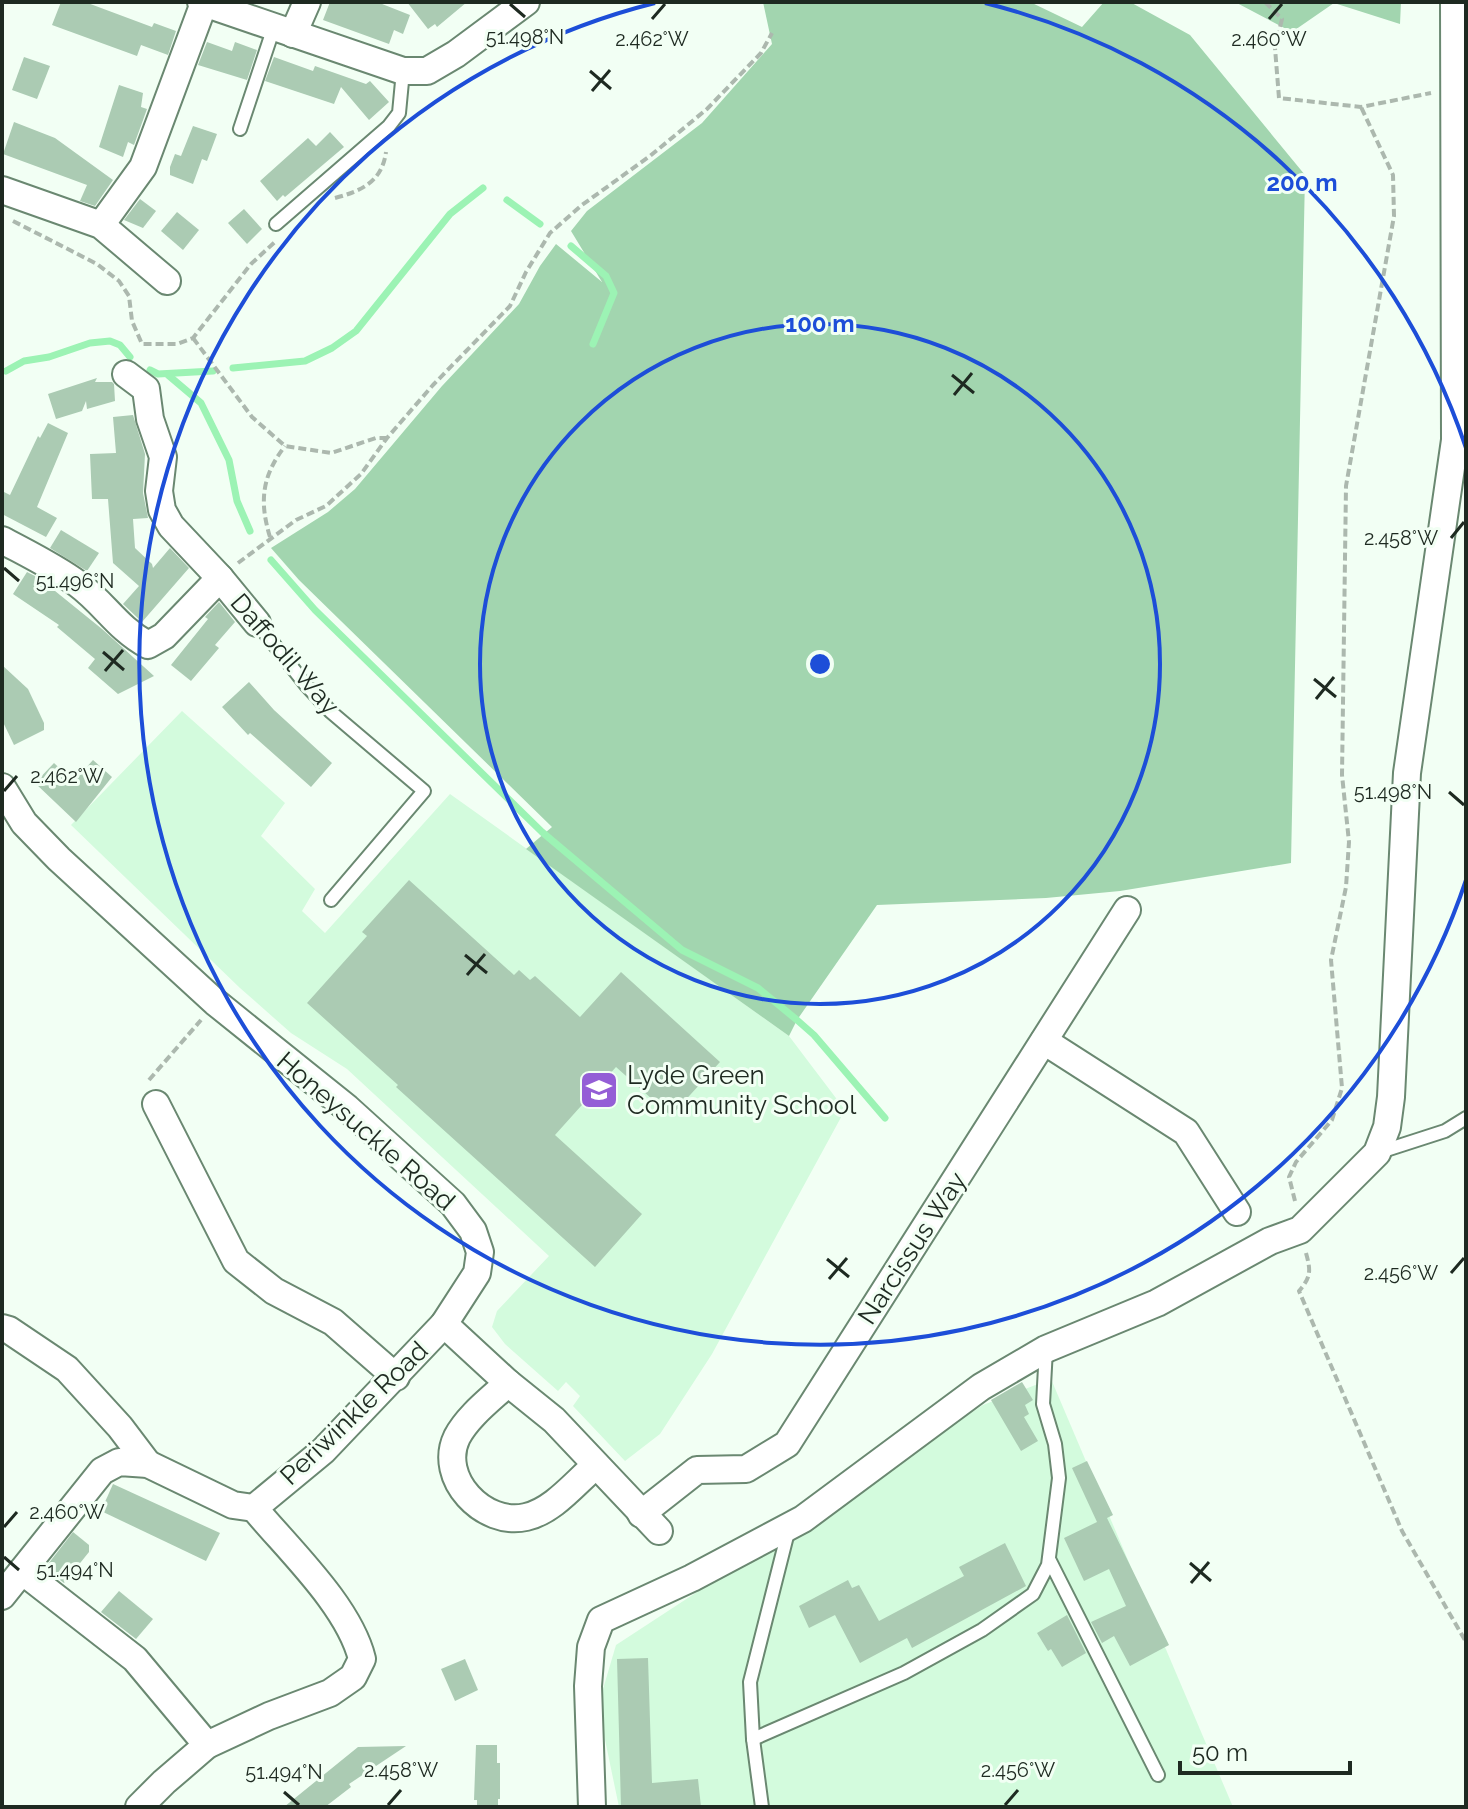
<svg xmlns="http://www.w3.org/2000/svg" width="1468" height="1809" font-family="Raleway,sans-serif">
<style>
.built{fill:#d3fbdd}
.green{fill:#a2d5af}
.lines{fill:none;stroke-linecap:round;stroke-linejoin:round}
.stream{stroke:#9cf3b4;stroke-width:7}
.building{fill:#abcbb3}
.lane-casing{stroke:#6a8871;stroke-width:16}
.street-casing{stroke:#6a8871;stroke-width:30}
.path{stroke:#acb8ae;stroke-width:4;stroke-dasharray:8 4;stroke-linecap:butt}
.lane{stroke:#fff;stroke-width:12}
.street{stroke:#fff;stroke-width:26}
.ticks{fill:none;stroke:#1e2a21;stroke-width:3}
.ring{fill:none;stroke:#1d4ed8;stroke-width:4}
.labels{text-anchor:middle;stroke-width:6;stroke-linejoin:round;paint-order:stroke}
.street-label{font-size:26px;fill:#1e2a21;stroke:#f2fff4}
.poi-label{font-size:26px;fill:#1e2a21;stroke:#f2fff4;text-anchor:start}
.ticks-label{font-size:20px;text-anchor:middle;fill:#1e2a21;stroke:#f2fff4;stroke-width:6;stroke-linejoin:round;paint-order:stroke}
.centre{fill:#1d4ed8;stroke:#f2fff4;stroke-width:4}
.ring-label{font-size:24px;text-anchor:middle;font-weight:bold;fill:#1d4ed8;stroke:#f2fff4;stroke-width:6;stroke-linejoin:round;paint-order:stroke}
</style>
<rect width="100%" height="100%" fill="#f2fff4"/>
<g class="built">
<polygon points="182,711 285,803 261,836 315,889 302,911 325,933 450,794 789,1036 845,1110 712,1354 660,1434 625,1461 573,1406 580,1396 566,1382 558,1391 505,1344 492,1327 497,1311 549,1256 347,1069 291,1033 240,988 71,825"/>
<polygon points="1051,1379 1233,1807 619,1807 598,1706 616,1645 983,1405"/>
</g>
<g class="green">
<polygon points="763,2 1030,2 1082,27 1104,2 1130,2 1190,35 1305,175 1291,863 1120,891 1046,898 877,905 797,1020 789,1036 526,849 552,827 299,580 271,548 328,512 355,489 442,386 519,304 540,266 556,244 602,282 571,231 587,211 702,123 772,44"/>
<polygon points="1235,2 1401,2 1400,24 1334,3 1292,32"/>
</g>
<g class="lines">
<g class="stream">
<polyline points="507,200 540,224"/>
<polyline points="571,246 606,276 614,293 593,344"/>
<polyline points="233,368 305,361 332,348 356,331 450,214 483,188"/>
<polyline points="150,370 158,374 213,371"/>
<polyline points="6,371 24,361 49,357 90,343 110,341 120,345 130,357"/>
<polyline points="168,375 201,403 229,460 237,501 250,531"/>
<polyline points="271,560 315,610 542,832 682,950 758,988 797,1020 814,1035 885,1118"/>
</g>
</g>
<g class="building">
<polygon points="61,2 85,2 152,27 154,23 176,31 168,55 141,45 137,56 52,25"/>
<polygon points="330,2 377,2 410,15 403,34 394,30 389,44 323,20"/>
<polygon points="407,2 467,2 437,27 435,24 428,29"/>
<polygon points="207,42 232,51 235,42 257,50 247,80 198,65"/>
<polygon points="24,57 50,66 37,99 12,90"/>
<polygon points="274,57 313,71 315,66 366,84 370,81 389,102 369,120 341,87 334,104 265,81"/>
<polygon points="119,85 143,93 141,107 147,109 134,145 128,142 123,157 99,147"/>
<polygon points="14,122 55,138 113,180 95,206 80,201 87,185 3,154"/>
<polygon points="193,126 217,134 207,161 202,159 193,184 170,175 170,167 175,154 181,156"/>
<polygon points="330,132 344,147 285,197 283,195 277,201 260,181 308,138 316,146"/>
<polygon points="140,199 156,211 143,228 124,220"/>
<polygon points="244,209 262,229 247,244 228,223"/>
<polygon points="177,212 199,230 183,250 161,231"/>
<polygon points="97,378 95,382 112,382 114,384 115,401 87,409 86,401 82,411 56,419 48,394"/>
<polygon points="133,415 145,454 143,493 148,518 133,519 135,548 152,564 153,568 170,548 189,568 142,622 123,604 139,586 113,563 108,499 92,499 90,454 116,453 113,417"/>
<polygon points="48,423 68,433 37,507 57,518 46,537 2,514 2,491 10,495 38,436 40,438"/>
<polygon points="61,530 99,553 87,571 50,548"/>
<polygon points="27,572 39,578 102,629 154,676 118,694 88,668 95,659 57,627 59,625 13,594"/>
<polygon points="219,602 235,622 215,645 219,648 191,681 171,665 208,619 205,617"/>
<polygon points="2,665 28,689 44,723 44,730 14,745 2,720"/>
<polygon points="249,682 274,710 332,763 311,787 250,733 248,735 222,707"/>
<polygon points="93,760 112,777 76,822 35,783 54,763 71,779 75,775 77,778"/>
<polygon points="409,880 514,975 519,970 530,980 535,976 580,1017 621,972 720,1062 671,1116 616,1067 555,1135 642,1214 595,1267 396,1087 398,1085 307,1003 367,936 362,932"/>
<polygon points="1022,1382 1033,1400 1025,1405 1029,1414 1024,1417 1038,1441 1021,1451 991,1400"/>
<polygon points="1087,1461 1113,1515 1107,1518 1169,1645 1130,1666 1114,1636 1102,1643 1091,1622 1126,1606 1109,1569 1084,1581 1064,1538 1097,1522 1072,1468"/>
<polygon points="113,1484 220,1533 206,1561 101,1511"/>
<polygon points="73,1532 89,1545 89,1552 64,1583 45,1568"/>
<polygon points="1005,1543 1026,1586 912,1648 907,1638 860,1663 835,1615 809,1628 799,1606 848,1580 852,1588 859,1585 879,1621 964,1576 959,1567"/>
<polygon points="119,1591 153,1619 136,1639 101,1612"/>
<polygon points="1067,1615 1086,1653 1062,1667 1051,1649 1048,1651 1037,1633"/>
<polygon points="648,1658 652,1783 698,1779 701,1807 621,1807 617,1659"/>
<polygon points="465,1659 478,1690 455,1701 441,1669"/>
<polygon points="476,1745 497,1745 497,1763 500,1763 500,1799 498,1799 498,1807 477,1807 477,1800 474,1800"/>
<polygon points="406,1746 349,1784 351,1787 325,1807 284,1807 358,1747"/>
</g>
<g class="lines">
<defs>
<g id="lane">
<polyline points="240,129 274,27"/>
<polyline points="276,224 389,126 399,113 403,71"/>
<polyline points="257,623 306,685 331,712 424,791 331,900"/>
<polyline points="1380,1152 1445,1131 1466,1118"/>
<polyline points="1049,1559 1158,1775"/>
<polyline points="753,1739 904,1673 982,1630 1033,1594 1048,1565 1059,1478 1055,1444 1043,1404 1046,1349"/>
<polyline points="762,1807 753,1739 750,1682 789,1528"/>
</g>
<g id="street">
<polyline points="201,2 403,71 427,71 456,54 526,2"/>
<polyline points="293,34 307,2"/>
<polyline points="2,190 101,225 167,281"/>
<polyline points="101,225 143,167 204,3"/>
<polyline points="126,374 146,389 150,419 163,457 159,491 162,510 171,526 220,578 257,623"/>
<path d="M2 540C28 554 55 567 78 584 105 604 117 628 148 645L164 636 220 578"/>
<polyline points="2,787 24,823 59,859 215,1002 347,1108 453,1204 473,1231 480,1252 477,1273 444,1324 323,1451 254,1508 233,1505 148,1464 119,1462 102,1471 2,1596"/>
<polyline points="1044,1041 1186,1132 1237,1212"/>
<polyline points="156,1104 236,1261 274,1291 333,1322 396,1377"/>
<polyline points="444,1324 508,1383 554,1420 659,1531"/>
<polyline points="2,1328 9,1330 67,1369 120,1427 148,1464"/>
<path d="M508 1383C491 1399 468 1416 457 1437 437 1478 484 1527 526 1517 553 1511 575 1483 595 1466"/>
<polyline points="641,1514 697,1470 746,1469 787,1444 1127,910"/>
<polyline points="22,1571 135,1659 207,1745"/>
<path d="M139 1807 164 1782 207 1745 269 1716 330 1693 353 1677 362 1659C349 1606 289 1550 254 1508"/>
<polyline points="592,1807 588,1686 591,1647 601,1620 692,1578 803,1519 981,1387 1046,1349 1157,1303 1270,1241 1300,1230 1377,1153 1387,1127 1391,1097 1407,773 1455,440 1454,2"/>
</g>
</defs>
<use href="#lane" class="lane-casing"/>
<use href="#street" class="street-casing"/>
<g class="path">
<polyline points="1265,2 1282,19 1275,48 1279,98 1361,107 1431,93"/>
<path d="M335 198C361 191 382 182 386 152"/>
<polyline points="13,221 97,264 119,281 129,296 132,321 142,344 177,344 193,338 251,264 277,240"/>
<polyline points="193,338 252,417 285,446 331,453 376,438 387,438"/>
<path d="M270 537C259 501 262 476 285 446"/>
<polyline points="238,563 296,520 326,506 361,474 387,438 433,385 510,306 526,272 550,233 582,205 650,156 707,109 761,53 772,33"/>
<polyline points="149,1080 201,1020"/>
<polyline points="1295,1201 1289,1177 1296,1162 1332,1120 1342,1088 1331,960 1346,887 1349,842 1342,775 1346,486 1394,216 1393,175 1361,107"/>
<path d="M1306 1253C1311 1271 1311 1277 1299 1291L1402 1531 1466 1642"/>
</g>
<use href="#lane" class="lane"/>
<use href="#street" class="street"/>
</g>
<path class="ticks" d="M510 4 525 17M652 19 665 4M1269 19 1282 4M590 71 611 89M592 91 610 70M952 375 974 393M954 395 972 373M1451 538 1464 522M4 568 19 581M103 652 124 670M105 671 123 650M1314 679 1336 697M1316 699 1334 677M4 791 17 776M1449 792 1464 805M465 955 487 973M467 975 485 954M827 1259 849 1277M1451 1273 1464 1258M829 1279 847 1258M4 1527 17 1512M4 1557 19 1570M1190 1563 1211 1581M1191 1583 1209 1562M284 1792 299 1805M388 1805 401 1790M1005 1805 1018 1790"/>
<g class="ring">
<circle cx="820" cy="664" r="340"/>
<path d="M1466 880A681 681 0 1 1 655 3M985 3A681 681 0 0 1 1466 448"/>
</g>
<defs>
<symbol id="school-square" viewBox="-11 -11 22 22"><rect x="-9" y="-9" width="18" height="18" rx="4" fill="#945ed6" stroke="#f2fff4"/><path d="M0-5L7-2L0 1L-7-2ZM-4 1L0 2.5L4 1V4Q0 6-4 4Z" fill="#fff"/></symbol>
</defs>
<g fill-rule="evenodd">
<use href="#school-square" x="577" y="1068" width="44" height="44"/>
</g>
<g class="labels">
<g class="street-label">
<text transform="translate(285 654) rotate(49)" y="9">Daffodil Way</text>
<text transform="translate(366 1131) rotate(41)" y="9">Honeysuckle Road</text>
<text transform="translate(912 1248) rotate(-57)" y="9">Narcissus Way</text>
<text transform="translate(354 1413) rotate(-44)" y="9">Periwinkle Road</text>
</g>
<g class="poi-label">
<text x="627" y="1084">Lyde Green<tspan x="627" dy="30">Community School</tspan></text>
</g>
</g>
<g class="ticks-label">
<text x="525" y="44">51.498°N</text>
<text x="652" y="46">2.462°W</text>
<text x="1269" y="46">2.460°W</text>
<text x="1401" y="545">2.458°W</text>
<text x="75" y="588">51.496°N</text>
<text x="67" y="783">2.462°W</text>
<text x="1393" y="799">51.498°N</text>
<text x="1401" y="1280">2.456°W</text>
<text x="67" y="1519">2.460°W</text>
<text x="75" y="1577">51.494°N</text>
<text x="401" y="1777">2.458°W</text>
<text x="1018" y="1777">2.456°W</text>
<text x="284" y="1779">51.494°N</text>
</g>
<circle cx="820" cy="664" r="12" class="centre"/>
<g class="ring-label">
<text x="1302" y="191">200 m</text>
<text x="820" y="332">100 m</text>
</g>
<rect width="1468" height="1809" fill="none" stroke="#1e2a21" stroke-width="8"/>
<path d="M1180 1761v12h170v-12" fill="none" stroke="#1e2a21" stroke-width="4"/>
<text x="1192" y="1761" font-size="24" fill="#1e2a21" stroke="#f2fff4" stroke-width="6" paint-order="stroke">50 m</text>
</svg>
